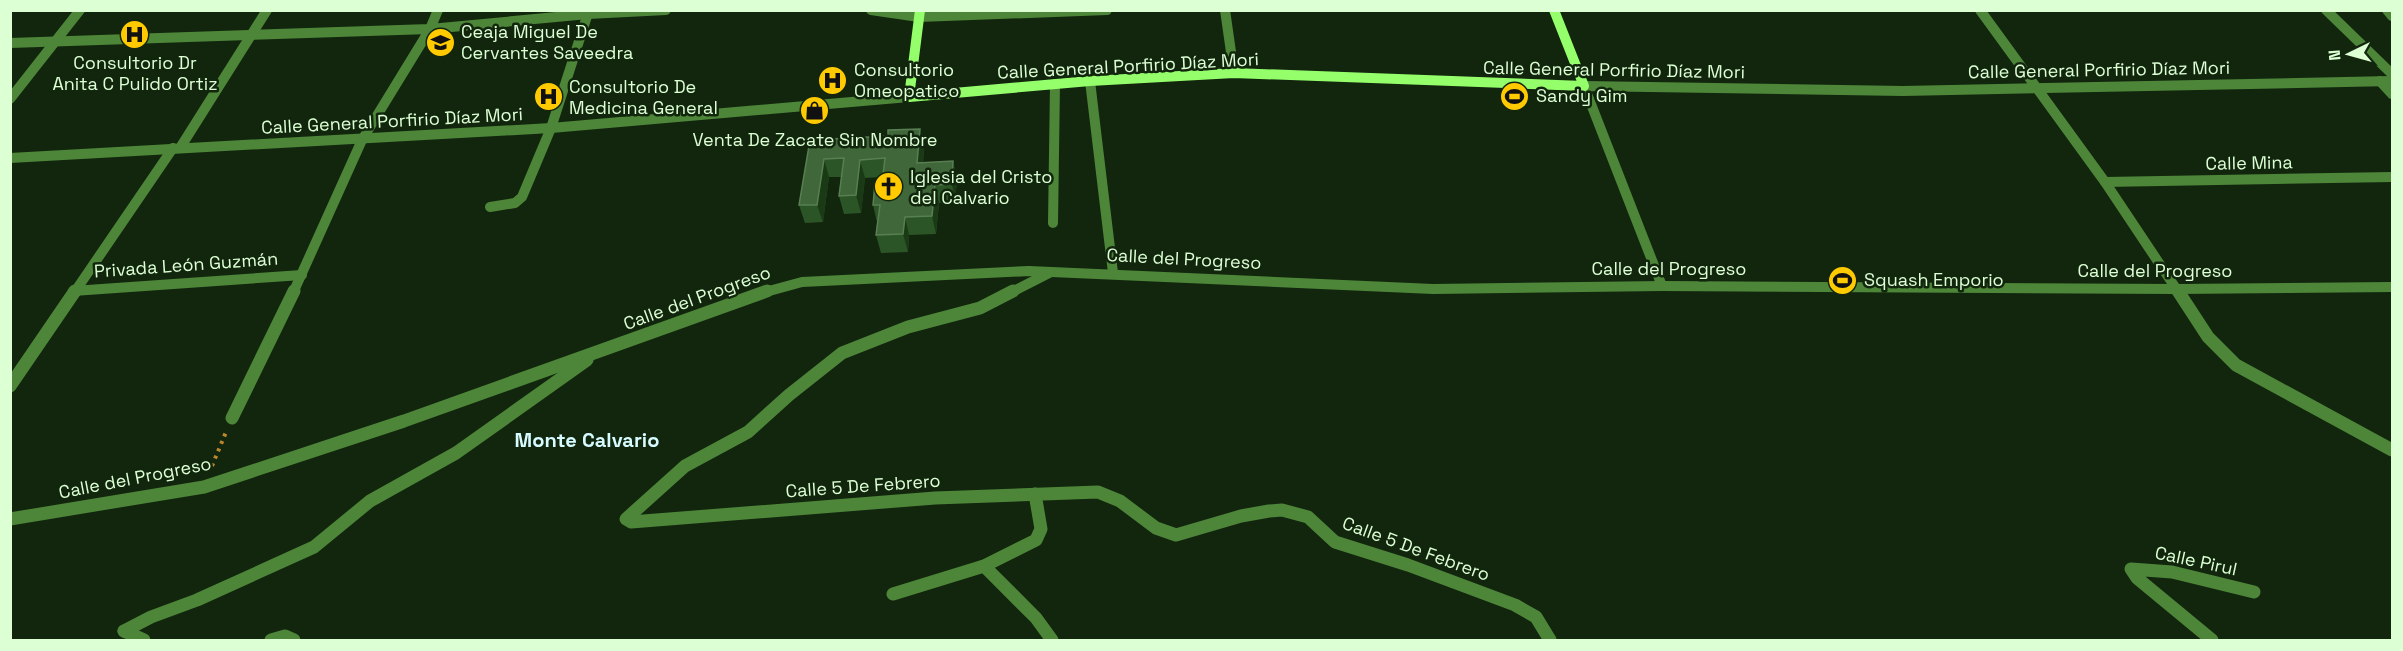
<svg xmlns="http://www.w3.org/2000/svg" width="2403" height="651" font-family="'Space Grotesk',sans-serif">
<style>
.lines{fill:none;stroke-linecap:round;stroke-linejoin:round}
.path{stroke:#ba872c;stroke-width:4;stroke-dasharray:3 5;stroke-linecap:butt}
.lane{stroke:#4d8639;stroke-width:10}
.street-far1{stroke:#4d8639;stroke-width:10}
.street{stroke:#4d8639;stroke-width:13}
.secondary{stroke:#94ff6b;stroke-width:10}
.wall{fill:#2c5527}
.shaded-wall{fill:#1a3a15}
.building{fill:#3f673a;stroke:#587f52;stroke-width:1.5}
.labels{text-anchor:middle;stroke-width:5;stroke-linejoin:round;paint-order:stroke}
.poi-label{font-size:18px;fill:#dcffd4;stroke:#12260e;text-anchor:start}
.street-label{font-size:18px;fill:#dcffd4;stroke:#12260e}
.neighbourhood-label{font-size:20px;font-weight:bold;fill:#d6fcff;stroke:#12260e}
</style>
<rect width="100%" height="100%" fill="#12260e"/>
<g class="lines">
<polyline class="path" points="212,466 226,432"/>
<polyline class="lane" points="490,207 515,203 522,197 551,128"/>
<g class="street-far1">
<polyline points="871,10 919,17 1107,10"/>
<polyline points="1225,10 1234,73"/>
<polyline points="1980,10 2105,182 2179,293"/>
<polyline points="2326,10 2392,74"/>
<polyline points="2387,10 2392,16"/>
<polyline points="10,43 430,29 588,14 666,10"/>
<polyline points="1090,81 1113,273"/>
<polyline points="2380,81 2392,94"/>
<polyline points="10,99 80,10"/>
<polyline points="551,128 589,10"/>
<polyline points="180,148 267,10"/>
<polyline points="10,158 551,128 909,97"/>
<polyline points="2105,182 2392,177"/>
<polyline points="1053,223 1055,84"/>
<polyline points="1662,286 1584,86 1903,91 2392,81"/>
<polyline points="73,291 302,275"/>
<polyline points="74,293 173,148"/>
<polyline points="293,293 362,140 430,29 438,10"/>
<polyline points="762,293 802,282 1029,271 1433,289 1662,286 2175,289 2392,287"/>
<polyline points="1010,293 1051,272"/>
</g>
<g class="street">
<polyline points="1013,291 980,308 908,327 842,353 789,395 748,432 685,466 626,519 631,522 935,498 1098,492 1120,501 1156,528 1176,535 1241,516 1269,511 1282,510 1308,517 1335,542 1408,565 1515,605 1536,617 1550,640"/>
<polyline points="2178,291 2208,337 2236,365 2392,450"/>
<polyline points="10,386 75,291"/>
<polyline points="232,418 294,291"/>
<polyline points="10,519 204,487 404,421 767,291"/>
<polyline points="984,566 1036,618 1052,640"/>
<polyline points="893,594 984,566 1036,540 1041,529 1035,494"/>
<polyline points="124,631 151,617 197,600 314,547 370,501 456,453 587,360"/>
<polyline points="124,631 144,640"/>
<polyline points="271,640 285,636 294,640"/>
<polyline points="2212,640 2137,578 2131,569 2172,572 2254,592"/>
</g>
<polyline class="secondary" points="920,10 909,97 1090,81 1234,73 1584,86 1554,10"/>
</g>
<polygon class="wall" points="810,140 924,147 923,163 953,161 957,179 955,202 939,203 936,234 909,235 908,252 881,253 876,235 877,222 873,205 882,183 882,177 865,178 861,213 844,214 839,196 841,177 829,177 823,222 805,223 799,205"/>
<g class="shaded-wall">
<polygon points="920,129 924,147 921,181 917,163"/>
<polygon points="824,159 829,177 823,222 817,205"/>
<polygon points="860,160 865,178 861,213 856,195"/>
<polygon points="953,161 957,179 955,202 952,184"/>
<polygon points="935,185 939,203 936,234 932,216"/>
<polygon points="905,217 909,235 908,252 903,234"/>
</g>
<polygon class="building" points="920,129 917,163 953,161 952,184 935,185 932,216 905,217 903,234 876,235 880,205 873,205 875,183 882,183 885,158 860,160 856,195 839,196 844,158 824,159 817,205 799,205 810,140 888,136 888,130"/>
<defs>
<symbol id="hospital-disc" viewBox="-11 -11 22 22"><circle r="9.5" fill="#ffcb00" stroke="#12260e"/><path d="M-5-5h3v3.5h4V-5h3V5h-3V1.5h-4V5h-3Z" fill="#111"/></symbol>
<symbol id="school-disc" viewBox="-11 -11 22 22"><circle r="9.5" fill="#ffcb00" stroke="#12260e"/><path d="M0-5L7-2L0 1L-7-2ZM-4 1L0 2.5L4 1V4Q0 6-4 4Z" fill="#111"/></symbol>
<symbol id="stadium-disc" viewBox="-11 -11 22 22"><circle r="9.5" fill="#ffcb00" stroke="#12260e"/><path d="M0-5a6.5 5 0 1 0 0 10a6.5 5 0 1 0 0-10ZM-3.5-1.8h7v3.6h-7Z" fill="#111"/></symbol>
<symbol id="shop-disc" viewBox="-11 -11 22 22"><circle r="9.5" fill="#ffcb00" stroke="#12260e"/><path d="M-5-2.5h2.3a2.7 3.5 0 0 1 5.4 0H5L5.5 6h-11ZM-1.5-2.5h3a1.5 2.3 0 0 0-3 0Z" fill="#111"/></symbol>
<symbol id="church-disc" viewBox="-11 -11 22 22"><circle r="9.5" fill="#ffcb00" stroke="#12260e"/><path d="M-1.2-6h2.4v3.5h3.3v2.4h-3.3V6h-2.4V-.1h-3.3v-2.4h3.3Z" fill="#111"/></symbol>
</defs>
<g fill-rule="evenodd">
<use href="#hospital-disc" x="118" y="18" width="33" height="33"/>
<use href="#school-disc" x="424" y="26" width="33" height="33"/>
<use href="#hospital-disc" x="816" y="64" width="33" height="33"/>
<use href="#stadium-disc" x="1498" y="80" width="33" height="33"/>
<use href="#hospital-disc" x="532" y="80" width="33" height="33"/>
<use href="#shop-disc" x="798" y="94" width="33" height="33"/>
<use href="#church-disc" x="872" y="170" width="33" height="33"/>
<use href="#stadium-disc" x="1826" y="264" width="33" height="33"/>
</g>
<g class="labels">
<g class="poi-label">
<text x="461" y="38">Ceaja Miguel De<tspan x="461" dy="21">Cervantes Saveedra</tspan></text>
<text x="135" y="69" text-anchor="middle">Consultorio Dr<tspan x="135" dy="21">Anita C Pulido Ortiz</tspan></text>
<text x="854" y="76">Consultorio<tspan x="854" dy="21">Omeopatico</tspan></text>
<text x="569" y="93">Consultorio De<tspan x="569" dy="21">Medicina General</tspan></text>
<text x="1536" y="102">Sandy Gim</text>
<text x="815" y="146" text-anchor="middle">Venta De Zacate Sin Nombre</text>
<text x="910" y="183">Iglesia del Cristo<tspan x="910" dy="21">del Calvario</tspan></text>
<text x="1864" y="286">Squash Emporio</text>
</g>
<g class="street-label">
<text transform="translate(1128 66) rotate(-3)" y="6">Calle General Porfirio Díaz Mori</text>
<text transform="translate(1614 70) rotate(1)" y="6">Calle General Porfirio Díaz Mori</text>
<text transform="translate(2099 70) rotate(-1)" y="6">Calle General Porfirio Díaz Mori</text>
<text transform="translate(392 121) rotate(-3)" y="6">Calle General Porfirio Díaz Mori</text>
<text transform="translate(2249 163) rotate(-1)" y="6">Calle Mina</text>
<text transform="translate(1184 259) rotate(3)" y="6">Calle del Progreso</text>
<text transform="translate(186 265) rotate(-4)" y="6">Privada León Guzmán</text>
<text x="1669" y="275">Calle del Progreso</text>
<text x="2155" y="277">Calle del Progreso</text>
<text transform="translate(697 298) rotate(-20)" y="6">Calle del Progreso</text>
<text transform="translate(135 478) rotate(-11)" y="6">Calle del Progreso</text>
<text transform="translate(863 486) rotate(-4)" y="6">Calle 5 De Febrero</text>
<text transform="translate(1416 549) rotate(20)" y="6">Calle 5 De Febrero</text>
<text transform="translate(2196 561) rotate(12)" y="6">Calle Pirul</text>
</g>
<g class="neighbourhood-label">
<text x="587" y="447">Monte Calvario</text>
</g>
</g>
<rect width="2403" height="651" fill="none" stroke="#dcffd4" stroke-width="24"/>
<g transform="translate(2349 54) rotate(265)" stroke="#12260e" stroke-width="4.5" paint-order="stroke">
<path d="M0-4.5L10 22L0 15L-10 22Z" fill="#dcffd4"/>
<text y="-9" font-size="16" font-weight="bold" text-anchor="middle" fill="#dcffd4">N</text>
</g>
</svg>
